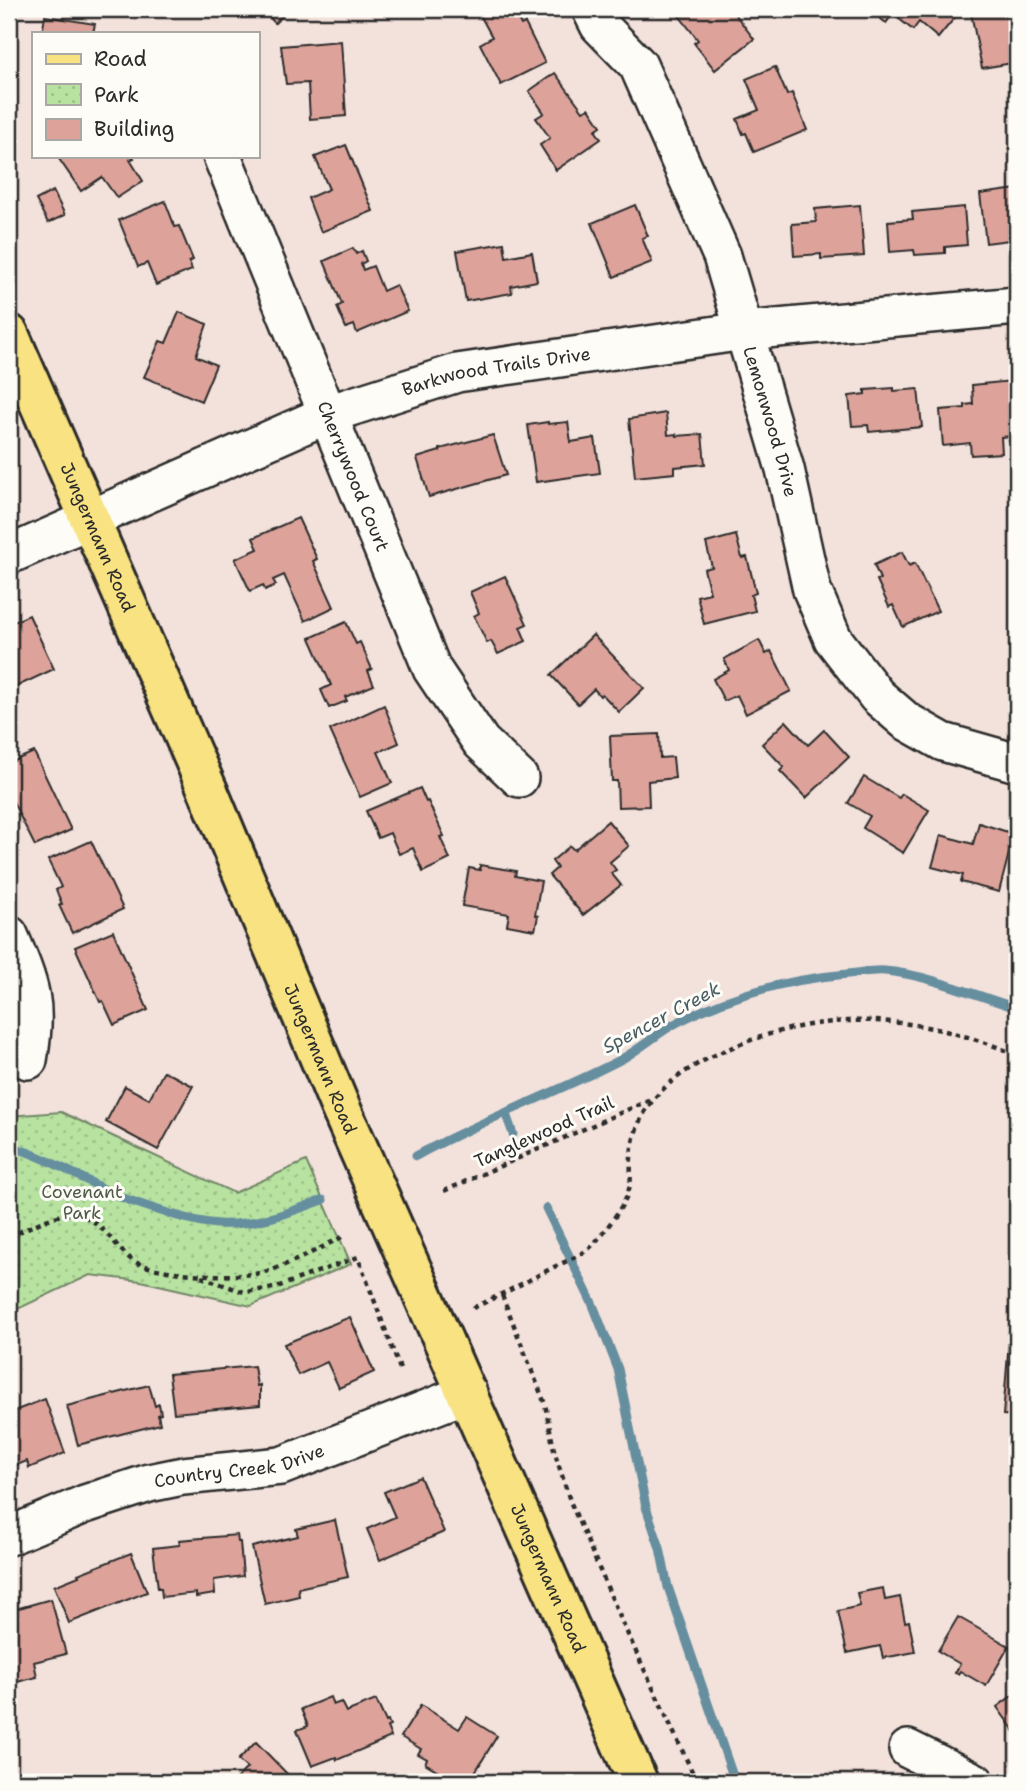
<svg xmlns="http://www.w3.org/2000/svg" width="1026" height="1791" font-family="'Shantell Sans',sans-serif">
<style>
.park{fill:url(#park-dots);stroke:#718666;stroke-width:2}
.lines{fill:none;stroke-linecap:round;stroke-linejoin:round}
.stream{stroke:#658e9f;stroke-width:9}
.building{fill:#dda39b;stroke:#2b2b2b;stroke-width:2}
.minor-casing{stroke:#2b2b2b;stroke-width:42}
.major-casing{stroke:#2b2b2b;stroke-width:44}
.path{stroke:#2b2b2b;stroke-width:4.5;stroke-dasharray:5 5;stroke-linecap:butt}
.minor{stroke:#fdfcf7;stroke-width:37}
.major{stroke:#f8e281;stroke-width:38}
.labels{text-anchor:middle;stroke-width:6;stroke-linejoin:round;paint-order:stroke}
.street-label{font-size:18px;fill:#2b2b2b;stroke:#fdfcf7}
.park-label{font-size:18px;fill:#4e5948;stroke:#fdfcf7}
.water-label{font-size:19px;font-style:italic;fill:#485d65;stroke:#fdfcf7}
</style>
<defs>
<pattern id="park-dots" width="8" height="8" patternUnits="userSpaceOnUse" patternTransform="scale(1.75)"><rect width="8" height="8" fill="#b7e2a0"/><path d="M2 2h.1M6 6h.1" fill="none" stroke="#9ec28a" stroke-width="1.8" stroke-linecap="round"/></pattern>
</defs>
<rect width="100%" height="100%" fill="#f3e1db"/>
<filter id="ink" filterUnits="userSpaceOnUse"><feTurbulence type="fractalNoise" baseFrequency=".0143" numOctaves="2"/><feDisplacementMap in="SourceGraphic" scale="14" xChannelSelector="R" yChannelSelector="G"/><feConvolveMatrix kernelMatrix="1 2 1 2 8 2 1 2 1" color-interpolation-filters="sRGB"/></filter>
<g filter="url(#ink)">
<polygon class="park" points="61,1112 234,1193 306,1161 351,1264 251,1306 141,1281 90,1275 9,1313 9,1116"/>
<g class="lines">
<g class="stream">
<polyline points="506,1114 513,1134"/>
<path d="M9 1146C48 1157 79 1178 116 1195 140 1205 194 1223 219 1224 254 1226 291 1212 323 1200"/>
<path d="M416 1156C481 1120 552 1095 618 1061 640 1050 658 1032 680 1021 733 994 788 979 848 974 859 973 873 970 885 971 930 975 974 995 1017 1008"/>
<polyline points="546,1208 593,1305 618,1369 646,1507 660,1548 668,1587 735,1782"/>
</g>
</g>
<g class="building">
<polygon points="261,9 289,9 275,23"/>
<polygon points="492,9 513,9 521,25 525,23 545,63 501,85 480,44 492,37 480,15"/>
<polygon points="674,9 731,9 754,39 715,70 694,43 698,40"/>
<polygon points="869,9 949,9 957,15 938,38 919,22 913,30 893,14 886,23"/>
<polygon points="1017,9 1017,48 1010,49 1013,63 982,68 971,13 986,9"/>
<polygon points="45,16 95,24 93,33 42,33"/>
<polygon points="341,41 346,116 310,119 308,83 286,84 281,46"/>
<polygon points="775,67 787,95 792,93 807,130 754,152 746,133 743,134 737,119 759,110 746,79"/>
<polygon points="555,73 583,111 589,108 601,126 595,130 601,139 556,170 540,145 550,138 536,118 544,113 529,91"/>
<polygon points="346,145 373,211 321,232 308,198 329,189 315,157"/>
<polygon points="57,156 132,156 134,158 130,160 143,181 117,198 102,177 81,191"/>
<polygon points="1017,189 1017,239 986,243 980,194"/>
<polygon points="53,191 65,215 48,223 36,200"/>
<polygon points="165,201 175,227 179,226 193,260 189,262 192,270 156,285 147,263 138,267 119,220"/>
<polygon points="635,205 648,236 642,238 652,262 614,277 592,223"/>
<polygon points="860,205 864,256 821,259 821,254 794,256 792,224 816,222 815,209"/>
<polygon points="964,207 967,245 945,247 945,253 915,255 914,250 890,252 888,221 913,219 912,212"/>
<polygon points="504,243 506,257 532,252 537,281 511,286 512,293 466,301 457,251"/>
<polygon points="353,248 356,254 362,251 366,261 361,264 363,270 373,266 383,291 396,285 408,311 357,333 354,325 346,328 337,307 342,304 324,261"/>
<polygon points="179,312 207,324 196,356 216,365 201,401 144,377 160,341 166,343"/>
<polygon points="1012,381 1016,436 1001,437 1002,453 971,455 970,443 943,446 940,410 965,408 965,405 973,404 972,385"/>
<polygon points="894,388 894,391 918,389 922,427 869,432 868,425 852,426 849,396 865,394 865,390"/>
<polygon points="666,413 668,435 676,434 677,436 702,434 705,464 675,467 675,473 635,477 629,419"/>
<polygon points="548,422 548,424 568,422 571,442 595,438 600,473 536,482 528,425"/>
<polygon points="493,435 506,475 429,497 417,458 440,451 440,449"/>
<polygon points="298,518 317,559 313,561 334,607 305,621 284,575 273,580 276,585 265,590 263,585 250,591 235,559 258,549 253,538"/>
<polygon points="736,535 742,558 747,557 756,593 751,595 755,611 704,624 697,596 710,593 704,569 712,567 706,543"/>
<polygon points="902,552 909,566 915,563 938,611 903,627 893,605 889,607 877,580 880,579 874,565"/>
<polygon points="505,576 527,624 520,627 526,641 498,654 491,641 487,643 474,616 479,613 470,592"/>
<polygon points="29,615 54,669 9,690 9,624"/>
<polygon points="346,622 356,644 360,642 372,669 368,671 374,685 345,697 347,701 329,708 321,690 331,685 310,638"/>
<polygon points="593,635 644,688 619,712 602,694 600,696 594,689 578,704 551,675"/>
<polygon points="759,640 766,654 771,651 791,691 746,714 737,695 724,701 713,679 729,670 724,659"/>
<polygon points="384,705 399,743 378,752 392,783 360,797 330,730"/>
<polygon points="786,721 808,745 824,730 849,757 806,798 780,771 784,767 762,744"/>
<polygon points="659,734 660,758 673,757 675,778 648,781 649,806 618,807 617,781 612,781 610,736"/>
<polygon points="34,752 71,830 35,846 9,794 9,763"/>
<polygon points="864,777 899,798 902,794 929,810 903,853 863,828 870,816 848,803"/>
<polygon points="420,788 426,802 428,801 444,836 440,837 450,859 423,872 413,848 399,854 390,833 378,838 366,811"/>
<polygon points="608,821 629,846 610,862 616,870 611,873 621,885 583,915 549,875 557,868 552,861 570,846 574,850"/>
<polygon points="979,823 1014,834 999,892 961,882 963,875 932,867 941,835 973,844"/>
<polygon points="91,841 123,909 72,933 59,905 62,904 56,890 61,887 48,860"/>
<polygon points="480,865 516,871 515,876 541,881 535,915 538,916 535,930 507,925 509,914 462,906 469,868 480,870"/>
<polygon points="113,931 148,1010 114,1025 103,1001 100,1002 75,947"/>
<polygon points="164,1071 193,1086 158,1150 106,1122 125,1086 149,1099"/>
<polygon points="350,1317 374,1372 339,1388 327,1362 298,1375 284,1344"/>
<polygon points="1009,1341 1017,1342 1017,1416 1003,1415"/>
<polygon points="254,1366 257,1386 260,1385 260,1405 174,1413 169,1374"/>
<polygon points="149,1385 155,1406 159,1404 161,1414 158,1415 160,1424 78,1445 67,1406"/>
<polygon points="45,1399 65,1453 29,1468 27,1461 9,1468 9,1413"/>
<polygon points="420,1477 444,1532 380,1560 367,1529 395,1517 384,1492"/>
<polygon points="335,1520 348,1577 298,1588 299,1596 265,1604 252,1547 298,1536 296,1529"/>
<polygon points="237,1535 238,1542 240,1542 243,1576 214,1580 215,1594 196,1597 196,1593 162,1597 161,1588 158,1588 153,1548 180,1545 179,1540"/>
<polygon points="131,1553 147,1592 69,1623 54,1586 79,1576 78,1574"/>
<polygon points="883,1588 885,1600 900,1597 905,1622 909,1621 915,1652 883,1658 880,1646 847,1653 838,1611 860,1606 857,1593"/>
<polygon points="51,1599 66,1654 34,1662 37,1677 9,1684 9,1618 13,1617 12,1610"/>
<polygon points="958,1617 1009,1646 986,1686 960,1671 958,1674 955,1673 960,1664 938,1651"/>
<polygon points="1017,1692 1017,1735 997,1707"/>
<polygon points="330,1697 333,1705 341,1702 346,1712 376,1700 386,1722 388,1721 390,1726 387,1727 391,1737 337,1760 336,1757 312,1766 297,1730 308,1726 301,1709"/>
<polygon points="421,1705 459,1729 467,1717 497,1736 469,1782 458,1779 457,1782 425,1763 427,1759 418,1754 421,1749 401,1737"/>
<polygon points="256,1742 295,1782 233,1782 247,1768 238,1760"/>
</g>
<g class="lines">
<defs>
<g id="minor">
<path id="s1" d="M591 9 599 25 638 65 722 256 785 469 812 590 833 639 877 696 906 721 943 742 1017 763"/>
<path id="s2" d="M222 156 432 669 481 742 519 778"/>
<path id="s3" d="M9 555 328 414 457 373 744 331 1017 306"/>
<path d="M9 935C31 987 38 1004 28 1060"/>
<path id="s4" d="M9 1536 85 1504 149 1483 183 1476 281 1466 468 1393"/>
<polyline points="908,1749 975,1782"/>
</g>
<g id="major">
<path id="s5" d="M9 334 209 793 341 1109 638 1782"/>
</g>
</defs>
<use href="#minor" class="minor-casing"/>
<use href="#major" class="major-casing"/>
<g class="path">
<polyline points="444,1191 654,1098"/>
<path d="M9 1237C26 1229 55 1213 74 1214 98 1215 115 1247 132 1260 153 1275 238 1279 264 1272 290 1265 318 1249 342 1237"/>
<polyline points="201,1277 244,1292 274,1288 358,1257 400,1369"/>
<polyline points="502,1295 545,1404 554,1450 570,1501 623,1624 697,1782"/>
<path d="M473 1308C501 1295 527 1281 554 1267 564 1262 578 1257 587 1250 599 1241 626 1204 629 1189 632 1180 630 1168 631 1158 632 1136 640 1116 654 1099 674 1075 704 1059 733 1047 830 1007 922 1015 1017 1055"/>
</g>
<use href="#minor" class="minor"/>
<use href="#major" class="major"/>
</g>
</g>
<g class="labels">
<g class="street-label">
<text dy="6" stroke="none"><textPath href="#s3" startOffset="523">Barkwood Trails Drive</textPath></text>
<text dy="6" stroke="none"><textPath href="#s1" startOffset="455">Lemonwood Drive</textPath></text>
<text dy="6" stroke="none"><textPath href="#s2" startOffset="346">Cherrywood Court</textPath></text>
<text dy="6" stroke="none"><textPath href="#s5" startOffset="222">Jungermann Road</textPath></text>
<text dy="6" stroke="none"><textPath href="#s5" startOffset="789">Jungermann Road</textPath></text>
<text transform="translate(544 1132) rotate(-24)" y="6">Tanglewood Trail</text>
<text dy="6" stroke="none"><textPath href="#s4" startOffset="242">Country Creek Drive</textPath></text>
<text dy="6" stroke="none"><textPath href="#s5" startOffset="1356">Jungermann Road</textPath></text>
</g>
<g class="park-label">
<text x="82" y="1198">Covenant<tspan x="82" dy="21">Park</tspan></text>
</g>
<g class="water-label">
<text transform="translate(661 1017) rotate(-28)" y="7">Spencer Creek</text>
</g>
</g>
<rect width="1026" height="1791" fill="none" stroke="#fdfcf7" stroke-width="35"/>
<rect x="18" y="18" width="991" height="1756" fill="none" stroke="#2b2b2b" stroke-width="2.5" filter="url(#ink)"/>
<rect x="32" y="32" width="228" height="126" fill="#fdfcf7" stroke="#a9a8a5" stroke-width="2"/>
<rect x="46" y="54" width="35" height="10" fill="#f8e281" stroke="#a9a8a5" stroke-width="2"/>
<text x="94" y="66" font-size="21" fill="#2b2b2b">Road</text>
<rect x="46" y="84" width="35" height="21" fill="url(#park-dots)" stroke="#a9a8a5" stroke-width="2"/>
<text x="94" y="102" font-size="21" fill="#2b2b2b">Park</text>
<rect x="46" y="119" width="35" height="21" fill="#dda39b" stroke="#a9a8a5" stroke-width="2"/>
<text x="94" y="136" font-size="21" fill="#2b2b2b">Building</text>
</svg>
